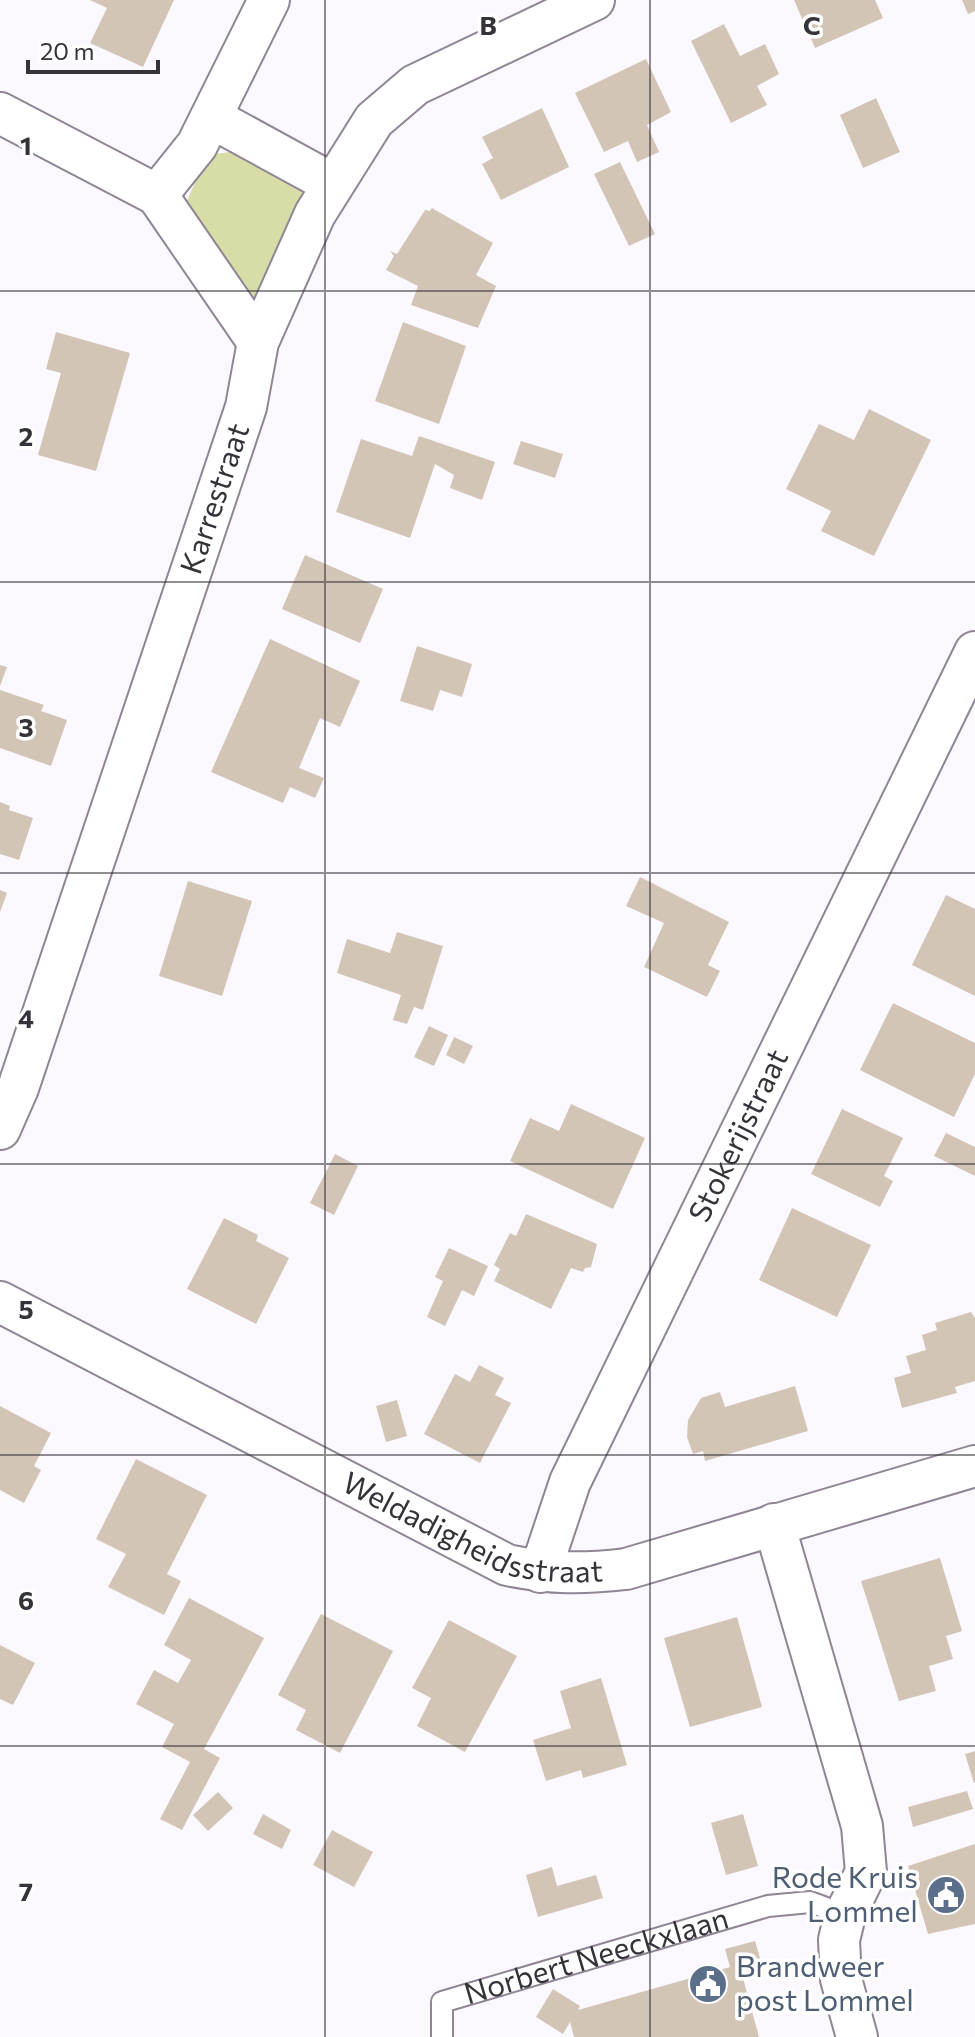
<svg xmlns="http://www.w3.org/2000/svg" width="975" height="2037" font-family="Commissioner,sans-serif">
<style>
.green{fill:#d8dca6}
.building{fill:#d3c5b6}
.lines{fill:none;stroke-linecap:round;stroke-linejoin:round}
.lane-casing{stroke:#8f8595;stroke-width:24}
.street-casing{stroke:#8f8595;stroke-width:44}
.lane{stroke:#fff;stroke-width:20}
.street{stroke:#fff;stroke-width:40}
.grid{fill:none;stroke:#363239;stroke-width:2;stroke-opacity:0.55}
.labels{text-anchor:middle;stroke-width:7;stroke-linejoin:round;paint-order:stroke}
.street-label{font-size:30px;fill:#363239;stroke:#fff}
.service-label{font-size:30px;fill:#4e5e75;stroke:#fff;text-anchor:end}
.grid-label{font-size:26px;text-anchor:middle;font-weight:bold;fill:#363239;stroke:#fff;stroke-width:7;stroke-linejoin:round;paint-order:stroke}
</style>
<rect width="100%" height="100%" fill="#fcf8ff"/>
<polygon class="green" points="230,152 312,192 256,307 185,205 207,155"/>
<g class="building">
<polygon points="90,0 174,0 143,67 90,43 107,8"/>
<polygon points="794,0 875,0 883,18 815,48"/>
<polygon points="962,0 975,0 975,11 968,14"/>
<polygon points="724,24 740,56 765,44 779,74 757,86 767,105 731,123 691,41"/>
<polygon points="646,59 671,112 647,125 659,152 637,162 628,141 604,152 575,93"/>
<polygon points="876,98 900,152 863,168 840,115"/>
<polygon points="542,108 569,167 501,200 482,164 493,158 482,137"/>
<polygon points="620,162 655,234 629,246 594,174"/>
<polygon points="432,208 493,243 476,275 496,286 478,328 411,305 418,286 386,270 394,256 390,251 397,254 425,210 430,211"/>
<polygon points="403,322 466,346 439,424 375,401"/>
<polygon points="56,332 130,353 96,471 38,455 61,373 46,369"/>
<polygon points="869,409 931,440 874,556 821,531 831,511 786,489 819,424 854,440"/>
<polygon points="419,436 495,462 482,500 450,488 454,475 435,464 410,538 336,512 361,439 412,456"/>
<polygon points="521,441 563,454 555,478 513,464"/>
<polygon points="305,555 383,589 360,643 282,609"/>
<polygon points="270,639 360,681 340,727 320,718 299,768 324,778 315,798 290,787 283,803 211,772"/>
<polygon points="417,646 472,664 462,697 440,690 433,711 400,701"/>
<polygon points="0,665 7,667 0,686"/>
<polygon points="0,690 44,705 41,711 67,720 51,766 0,748"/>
<polygon points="0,802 10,806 9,810 33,818 19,860 0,854"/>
<polygon points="640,877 729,922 708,965 720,971 707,997 644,967 664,923 626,906"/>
<polygon points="188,881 252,901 222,996 159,976"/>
<polygon points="0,890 7,893 0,912"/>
<polygon points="946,895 975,909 975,996 912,965"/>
<polygon points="397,932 443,946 423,1010 414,1007 407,1024 393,1020 401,995 337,973 347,939 390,953"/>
<polygon points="893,1003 975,1043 975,1074 954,1117 860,1070"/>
<polygon points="429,1026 448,1035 434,1066 414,1057"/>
<polygon points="454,1037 473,1046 464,1064 446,1055"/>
<polygon points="571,1104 645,1138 613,1209 510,1161 530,1118 559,1131"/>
<polygon points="842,1109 903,1138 884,1176 893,1181 880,1207 811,1174"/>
<polygon points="946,1133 975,1147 975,1176 934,1156"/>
<polygon points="335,1154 358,1166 334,1215 310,1203"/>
<polygon points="792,1208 871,1245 837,1317 759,1280"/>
<polygon points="526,1214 597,1244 591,1267 585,1268 583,1272 571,1268 551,1309 494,1281 500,1269 494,1265 510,1233 516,1236"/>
<polygon points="224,1218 258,1235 256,1241 289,1258 256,1324 187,1289"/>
<polygon points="449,1248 488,1266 474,1296 462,1290 445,1326 427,1317 443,1281 435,1277"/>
<polygon points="971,1312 975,1318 975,1381 955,1387 957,1393 902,1408 894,1378 911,1373 906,1356 926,1350 922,1335 937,1330 935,1323"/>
<polygon points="479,1365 504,1378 495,1395 511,1403 480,1463 424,1434 455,1374 470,1382"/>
<polygon points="795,1386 808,1431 705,1461 703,1451 693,1454 687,1437 688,1420 701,1398 720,1392 725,1407"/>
<polygon points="397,1400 407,1436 386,1442 376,1406"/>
<polygon points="0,1406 51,1433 34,1466 41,1470 24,1503 0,1490"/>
<polygon points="136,1459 207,1495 167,1574 181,1581 164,1615 108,1587 126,1554 96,1539"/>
<polygon points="940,1558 962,1631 946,1636 953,1659 929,1666 936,1691 899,1701 861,1581"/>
<polygon points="189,1598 264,1638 204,1749 220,1758 182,1830 160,1819 190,1762 162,1747 174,1724 136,1704 154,1670 178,1683 191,1660 164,1645"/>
<polygon points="321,1614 393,1651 340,1753 296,1730 306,1710 278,1695"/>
<polygon points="737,1617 762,1707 690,1727 664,1638"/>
<polygon points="449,1620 517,1656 465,1752 417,1726 431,1698 412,1688"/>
<polygon points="0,1645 35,1663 13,1705 0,1699"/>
<polygon points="601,1678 627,1765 583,1778 581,1770 546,1781 533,1740 571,1728 560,1691"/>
<polygon points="975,1751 975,1783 974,1783 965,1754"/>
<polygon points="967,1791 973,1809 913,1827 908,1807"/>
<polygon points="218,1792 233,1808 208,1831 193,1815"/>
<polygon points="263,1814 291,1830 282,1849 253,1834"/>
<polygon points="743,1814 758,1866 726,1875 711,1823"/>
<polygon points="332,1830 373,1852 354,1887 313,1865"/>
<polygon points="975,1844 975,1924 928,1934 908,1866"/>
<polygon points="552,1867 557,1886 596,1875 603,1898 538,1917 526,1875"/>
<polygon points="755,1941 764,1972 743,1978 759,2037 574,2037 570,2022 563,2034 536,2017 553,1989 580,2006 578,2010 730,1967 725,1949"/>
</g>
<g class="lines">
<defs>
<g id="lane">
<path id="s1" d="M442 2037V2002L768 1906 810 1902 845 1915"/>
</g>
<g id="street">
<polyline points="0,113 157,195 258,342"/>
<polyline points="212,118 331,183"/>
<polyline points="157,195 197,145 269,0"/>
<path id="s2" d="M0 1129 18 1088 246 407 258 342 315 214 374 120 415 85 594 0"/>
<path id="s3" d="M0 1302 507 1565C551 1574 582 1574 626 1569L975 1466"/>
<polyline points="774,1524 862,1826 866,1872 845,1915 839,1940 841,1979 857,2037"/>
<path id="s4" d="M540 1572 570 1482 975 652"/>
</g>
</defs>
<use href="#lane" class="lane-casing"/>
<use href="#street" class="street-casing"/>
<use href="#lane" class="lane"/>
<use href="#street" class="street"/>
</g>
<path class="grid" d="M325 0V2037M650 0V2037M0 291H975M0 582H975M0 873H975M0 1164H975M0 1455H975M0 1746H975"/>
<defs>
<symbol id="civic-disc" viewBox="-11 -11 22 22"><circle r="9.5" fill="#5c6f8a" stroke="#fff"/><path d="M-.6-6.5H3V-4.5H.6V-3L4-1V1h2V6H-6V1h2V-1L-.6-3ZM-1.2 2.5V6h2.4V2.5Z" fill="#fff"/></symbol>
</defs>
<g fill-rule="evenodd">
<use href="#civic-disc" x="924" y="1873" width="44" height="44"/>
<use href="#civic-disc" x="686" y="1962" width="44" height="44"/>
</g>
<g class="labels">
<g class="street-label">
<text dy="10" stroke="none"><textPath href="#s2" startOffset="666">Karrestraat</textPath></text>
<text dy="10" stroke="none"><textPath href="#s4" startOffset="480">Stokerijstraat</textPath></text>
<text dy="10" stroke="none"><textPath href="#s3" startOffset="528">Weldadigheidsstraat</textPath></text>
<text dy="10" stroke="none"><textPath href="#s1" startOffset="196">Norbert Neeckxlaan</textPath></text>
</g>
<g class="service-label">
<text x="918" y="1888">Rode Kruis<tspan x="918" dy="34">Lommel</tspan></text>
<text x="736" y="1977" text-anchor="start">Brandweer<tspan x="736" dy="34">post Lommel</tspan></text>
</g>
</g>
<g class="grid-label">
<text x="488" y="35">B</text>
<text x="812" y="35">C</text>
<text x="26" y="155">1</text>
<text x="26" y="446">2</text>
<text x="26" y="737">3</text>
<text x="26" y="1028">4</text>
<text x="26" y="1319">5</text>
<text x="26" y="1610">6</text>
<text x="26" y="1901">7</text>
</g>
<path d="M28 60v12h130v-12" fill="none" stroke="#363239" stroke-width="4"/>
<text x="40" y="60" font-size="24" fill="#363239" stroke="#ffffff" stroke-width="6" paint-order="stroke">20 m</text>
</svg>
